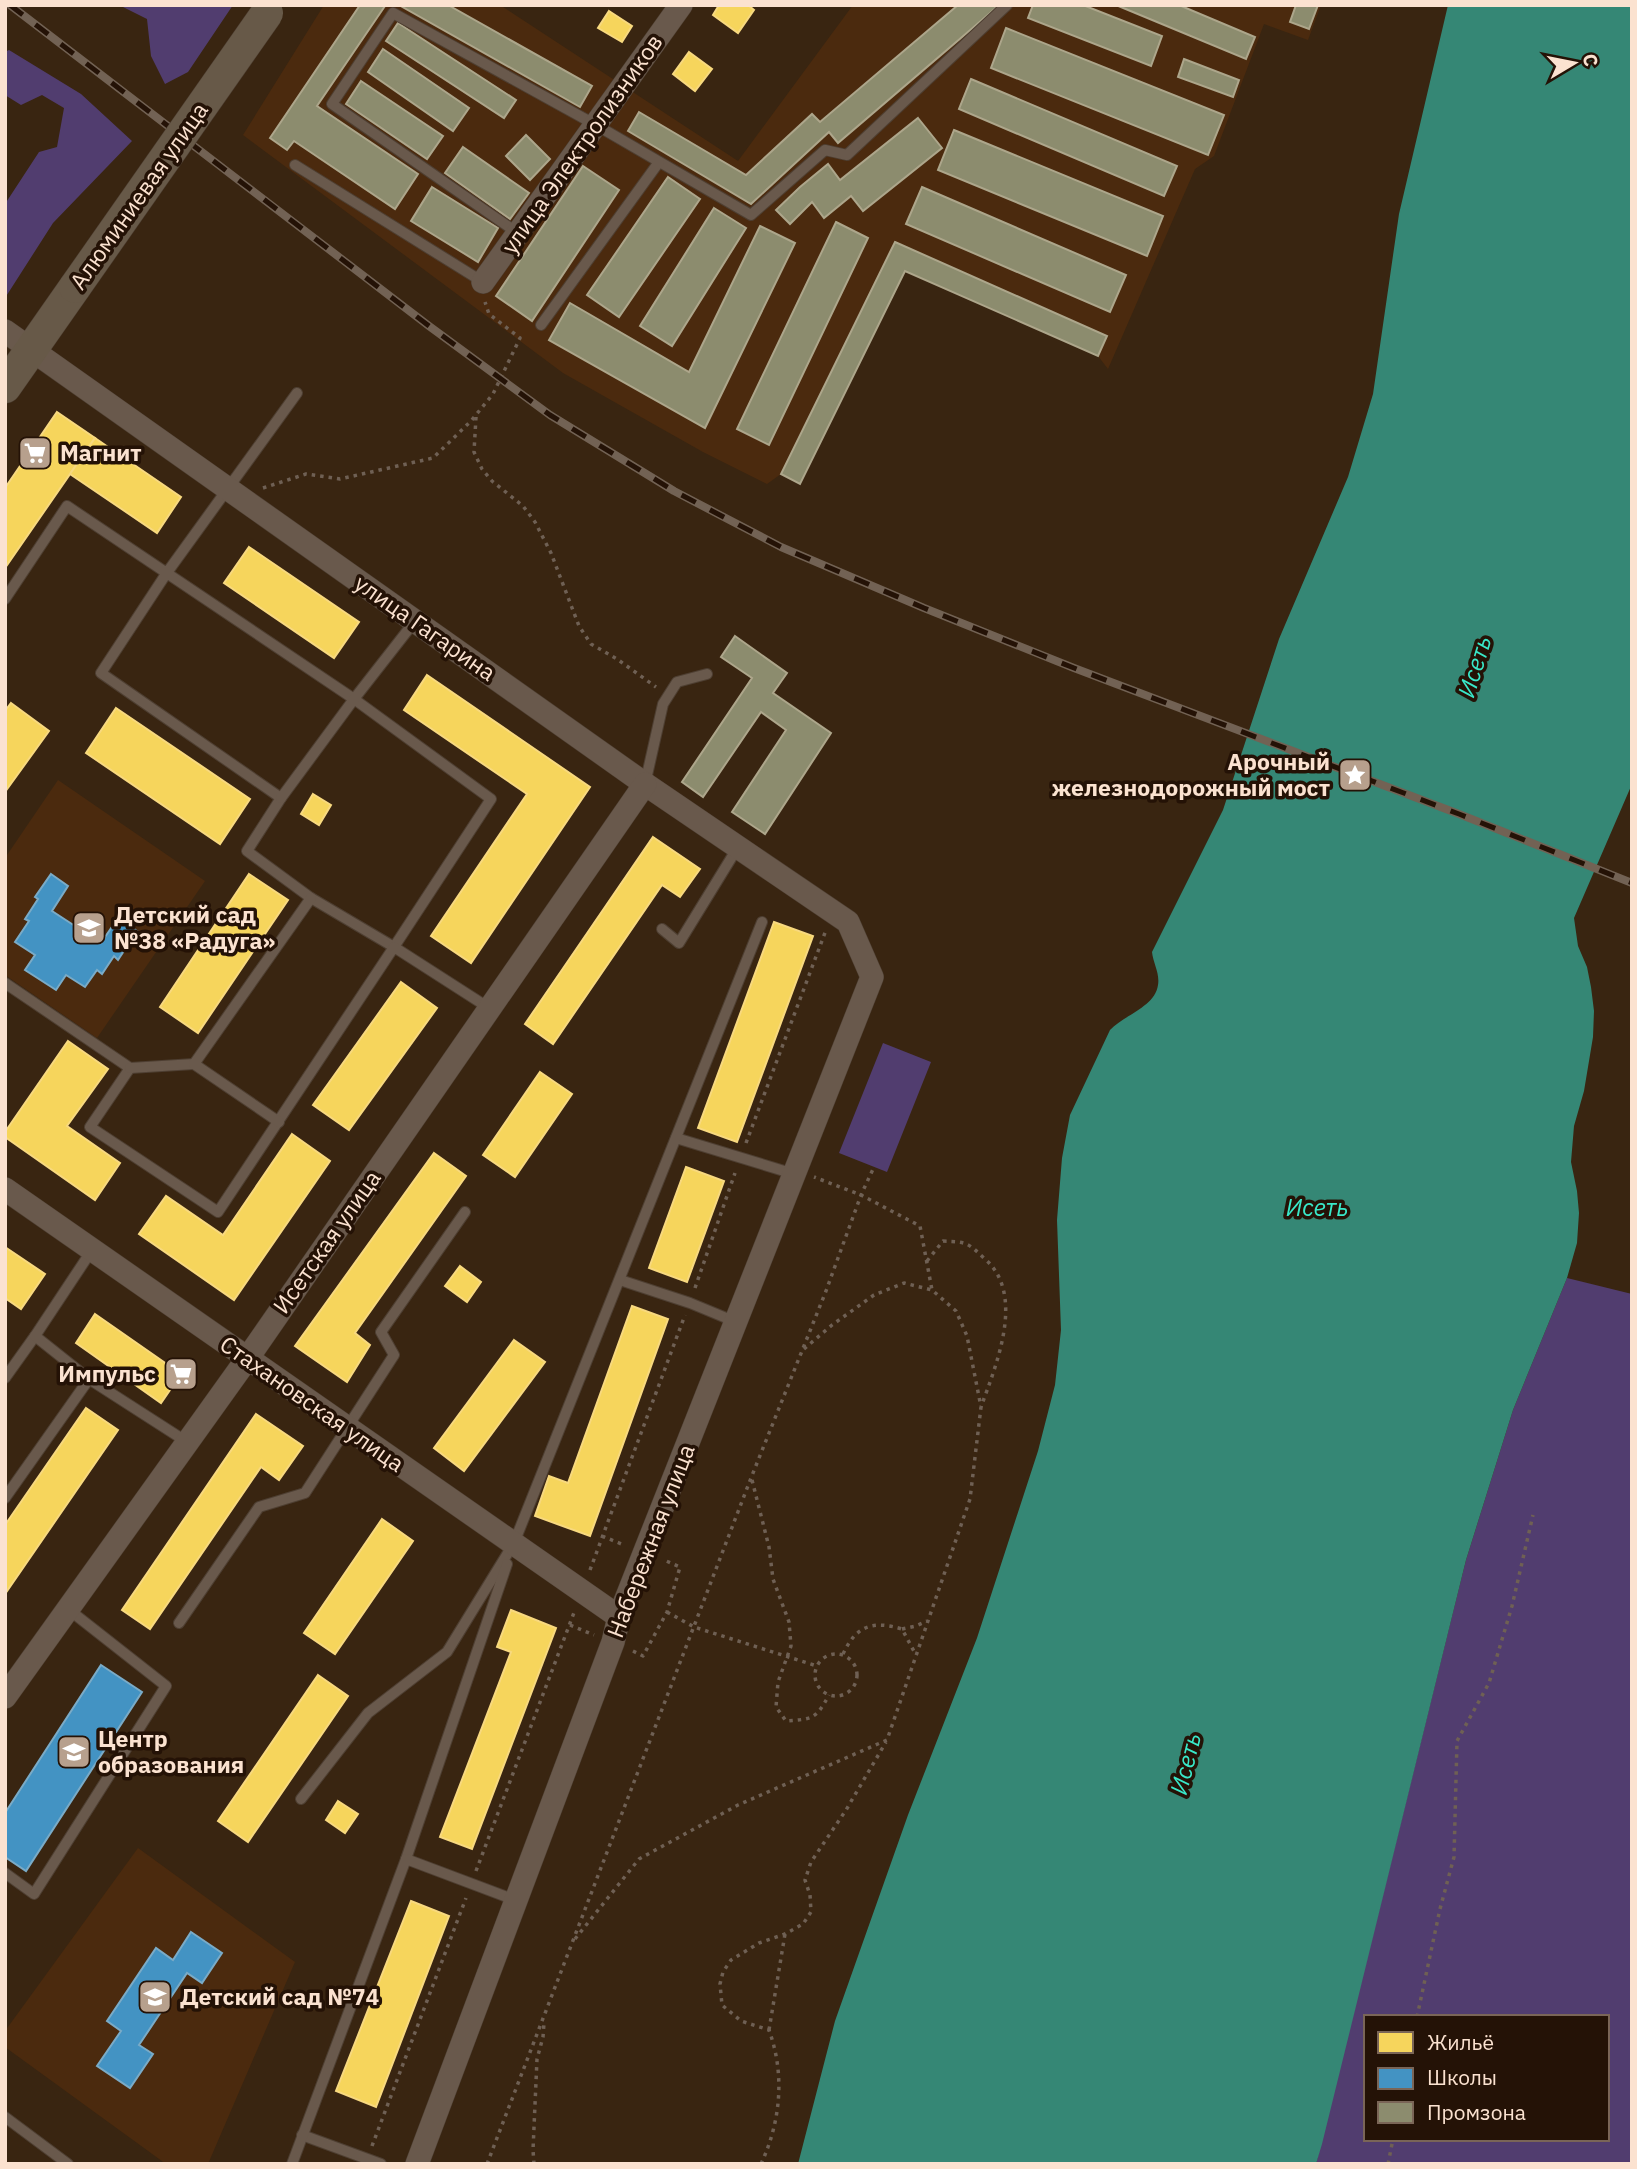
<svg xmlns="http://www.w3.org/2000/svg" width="1637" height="2169" font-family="'IBM Plex Sans',sans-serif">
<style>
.built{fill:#4b2a0e}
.green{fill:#513d6f;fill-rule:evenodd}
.water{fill:#358775}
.homes{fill:#f6d55c;stroke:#f8d97f;stroke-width:2}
.schools{fill:#4393c3;stroke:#7aabc7;stroke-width:2}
.industry{fill:#8c8c6e;stroke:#ada68b;stroke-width:2}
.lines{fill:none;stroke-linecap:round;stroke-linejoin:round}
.lane-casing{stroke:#4e3f32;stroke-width:12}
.street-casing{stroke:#4e3f32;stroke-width:24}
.secondary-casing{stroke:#4e3f32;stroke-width:33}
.path{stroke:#6f6054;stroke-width:3.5;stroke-dasharray:3.5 5;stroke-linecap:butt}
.lane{stroke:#69594c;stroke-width:10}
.street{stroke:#69594c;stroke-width:23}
.secondary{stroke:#675948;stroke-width:32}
.rail-casing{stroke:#726254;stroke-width:8}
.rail{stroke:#241206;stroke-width:5;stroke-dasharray:16;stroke-linecap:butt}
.secondary-bridge-casing{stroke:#4e3f32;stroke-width:33;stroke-linecap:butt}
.secondary-bridge{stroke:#675948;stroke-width:32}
.labels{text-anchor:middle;stroke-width:7;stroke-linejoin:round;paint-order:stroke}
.street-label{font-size:23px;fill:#fbe2d0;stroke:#241206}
.poi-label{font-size:23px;font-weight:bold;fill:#fbe2d0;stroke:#241206;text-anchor:start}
.water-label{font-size:24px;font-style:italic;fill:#39e8c9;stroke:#241206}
</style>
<rect width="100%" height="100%" fill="#392511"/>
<g class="built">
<polygon points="324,5 500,5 738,161 853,5 1321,5 1308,40 1264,24 1214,156 1195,169 1108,369 1098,356 905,271 800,484 781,474 767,484 703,452 563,373 243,135"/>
<polygon points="58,780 205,881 97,1038 5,975 5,858"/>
<polygon points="138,1848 295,1962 208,2164 166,2164 5,2047 5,2031"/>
</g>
<g class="green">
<polygon points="119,5 233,5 188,72 165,84 151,56 147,19"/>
<polygon points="9,50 81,94 132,141 53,223 5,298 5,204 39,152 57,147 64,108 42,95 21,105 5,95 5,52"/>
<polygon points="883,1043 931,1062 887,1172 839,1153"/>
<path d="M1567 1278 1632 1294V2164H1316L1466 1560 1513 1410ZM1366 2017H1607V2139H1366Z"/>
</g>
<path class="water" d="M1448 5H1632V784L1574 918 1578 946 1587 967 1591 987 1594 1011 1593 1037 1584 1091 1574 1126 1571 1162 1577 1191 1579 1213 1577 1243 1567 1278 1513 1410 1466 1560 1322 2144 1316 2164H798L835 2021 908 1815 977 1638 1038 1451 1055 1385 1061 1330 1057 1220 1062 1158 1070 1115 1110 1030C1124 1015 1155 1007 1158 985 1160 973 1153 963 1152 952L1223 810 1279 639 1348 477 1373 394 1399 214Z"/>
<g class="homes">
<polygon points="719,5 748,5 754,10 738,33 713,15"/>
<polygon points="609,11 632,26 622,42 598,28"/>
<polygon points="689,52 712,69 695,91 673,74"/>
<polygon points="57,412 95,438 5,568 5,488"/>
<polygon points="95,438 181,497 157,533 70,474"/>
<polygon points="249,547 359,622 334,658 224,583"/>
<polygon points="427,675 590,787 471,963 431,936 527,794 404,710"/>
<polygon points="11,703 49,731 5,792 5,711"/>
<polygon points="116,708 250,799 220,844 86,753"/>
<polygon points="313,794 331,805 319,825 301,814"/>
<polygon points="653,837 700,869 680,897 662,885 553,1044 525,1024"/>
<polygon points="249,874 288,900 198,1033 160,1007"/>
<polygon points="774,922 813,936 737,1142 698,1128"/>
<polygon points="401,982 437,1008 349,1130 313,1105"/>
<polygon points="68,1041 108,1069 67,1126 120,1163 95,1200 5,1137 5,1132"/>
<polygon points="540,1072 572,1094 515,1177 483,1155"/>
<polygon points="292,1134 330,1161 234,1300 139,1234 166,1196 223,1235"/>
<polygon points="434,1153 466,1176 355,1333 370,1345 347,1382 295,1346"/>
<polygon points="686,1167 724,1181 687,1282 649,1268"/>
<polygon points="5,1247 45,1274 21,1309 5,1298"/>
<polygon points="460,1266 481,1282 467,1302 445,1286"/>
<polygon points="632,1306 668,1319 590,1536 535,1516 549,1476 568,1483"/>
<polygon points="95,1314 181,1374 161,1403 76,1343"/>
<polygon points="514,1340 545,1362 464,1471 434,1448"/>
<polygon points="86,1408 118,1430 5,1594 5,1525"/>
<polygon points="256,1414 303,1446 279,1480 261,1467 150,1629 122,1610"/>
<polygon points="382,1519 413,1541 335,1654 304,1633"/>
<polygon points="511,1610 556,1628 472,1849 440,1837 511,1652 497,1647"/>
<polygon points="318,1675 348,1696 248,1842 218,1821"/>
<polygon points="338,1801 358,1814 345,1833 326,1820"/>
<polygon points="411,1901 449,1916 376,2107 336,2091"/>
</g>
<g class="schools">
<polygon points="51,874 68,886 52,911 101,943 118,918 137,931 118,960 114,956 102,974 97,970 85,987 66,975 56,990 25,970 35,955 15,942 29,921 25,919 38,899 35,897"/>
<polygon points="101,1665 142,1692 26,1871 5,1857 5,1813"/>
<polygon points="191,1932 222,1953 202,1983 187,1973 139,2045 153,2054 130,2088 97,2066 121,2031 107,2021 156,1948 173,1960"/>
</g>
<g class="industry">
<polygon points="360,5 385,6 317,106 418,174 395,209 294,141 287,150 270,138"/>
<polygon points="399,5 448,5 592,86 580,107"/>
<polygon points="958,5 994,5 996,8 838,143 829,132 751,204 628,131 639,112 746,175 812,114 820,122"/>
<polygon points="1033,5 1083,5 1162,36 1151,66 1028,18"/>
<polygon points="1116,5 1179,5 1255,37 1246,59"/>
<polygon points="1296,5 1318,5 1309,29 1290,22"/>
<polygon points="398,23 516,100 504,118 386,41"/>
<polygon points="1006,28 1224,115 1208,155 991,68"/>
<polygon points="383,49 469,108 453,131 368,72"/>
<polygon points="1184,59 1239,80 1233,97 1178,77"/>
<polygon points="971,79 1177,166 1164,196 959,109"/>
<polygon points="361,81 443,136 427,159 346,104"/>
<polygon points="918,118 942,148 863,211 851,196 824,218 812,202 790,224 776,210 800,187 828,164 840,180"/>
<polygon points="954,130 1163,216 1147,256 938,170"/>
<polygon points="526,135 550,159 530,180 506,156"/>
<polygon points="463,147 529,193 510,219 445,173"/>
<polygon points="583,166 619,190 532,321 496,296"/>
<polygon points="668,177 700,199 619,317 587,295"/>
<polygon points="432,187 498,228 478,262 411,221"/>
<polygon points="922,187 1126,275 1110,312 906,224"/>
<polygon points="714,208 746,228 672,346 640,326"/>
<polygon points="836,222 868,238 769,445 737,429"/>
<polygon points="760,226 795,243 705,428 549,340 570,303 689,372"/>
<polygon points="895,242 1107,336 1098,356 905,271 800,484 781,474"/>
<polygon points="735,636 787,673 773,693 831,733 765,834 732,812 786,730 761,712 703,797 682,782 752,678 721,657"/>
</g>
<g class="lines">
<defs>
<g id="lane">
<polyline points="295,165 483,282"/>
<polyline points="519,234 332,104 393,13 596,125 751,215 825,150 847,155 1007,5"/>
<polyline points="541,325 659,162"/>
<polyline points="5,599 67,506 354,699 491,799 394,947 311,898 247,851 281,798 101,673 166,574 297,393"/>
<polyline points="645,784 663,704 677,682 707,674"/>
<polyline points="281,798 354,699 415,621"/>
<polyline points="662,929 679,943 738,847"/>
<polyline points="5,983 130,1068 90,1127 218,1212 394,947 489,1008"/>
<polyline points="130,1068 194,1064"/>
<polyline points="279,1122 194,1064 311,898"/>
<polyline points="676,1138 794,1174"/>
<polyline points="620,1280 690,1303 736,1322"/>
<polyline points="5,1378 35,1336"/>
<polyline points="89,1379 187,1442"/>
<polyline points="5,1498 89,1379 35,1336 92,1250"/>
<polyline points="179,1623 259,1507 305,1493 394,1355 381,1332 465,1212"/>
<polyline points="301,1799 368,1713 447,1652 514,1543 762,922"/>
<polyline points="406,1859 507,1564"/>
<polyline points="5,1873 34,1894 166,1686 68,1609"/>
<polyline points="5,2117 68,2164"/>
<polyline points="302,2135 381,2164"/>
<polyline points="292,2164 406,1859 515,1900"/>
</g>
<g id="street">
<polyline points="483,282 681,5"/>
<polyline points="5,331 645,784 848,922 872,977 619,1617 613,1642 417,2164"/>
<polyline points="5,1189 619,1617"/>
<polyline points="5,1697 247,1359 645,784"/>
</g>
<polyline id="secondary" points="5,387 75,287"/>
</defs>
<use href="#lane" class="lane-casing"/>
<use href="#street" class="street-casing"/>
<use href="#secondary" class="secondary-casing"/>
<g class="path">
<polyline points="476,417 474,452 482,469 492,481 523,506 535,522 551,553 579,626 591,644 617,659 656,687"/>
<polyline points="263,488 306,474 340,479 433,458 471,421 493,394 520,338 489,314 485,302"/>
<polyline points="746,1143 826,930"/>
<path d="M927 1261 943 1241C967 1242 967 1242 985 1259 1026 1295 996 1365 981 1407"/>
<polyline points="695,1288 735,1173"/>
<polyline points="804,1349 832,1325 874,1295 904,1283 932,1290"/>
<path d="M752 1480 769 1547 773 1579 789 1622 791 1646 778 1682 776 1707 786 1721C813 1719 816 1719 829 1695"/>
<polyline points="602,1536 624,1545"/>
<polyline points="590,1570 685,1315"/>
<polyline points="667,1612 694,1627 817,1666"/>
<polyline points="570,1625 594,1635"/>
<polyline points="902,1629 916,1626 927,1621"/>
<polyline points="633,1651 643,1656 667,1612 680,1567 664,1560"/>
<path d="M843 1654C856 1626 872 1620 902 1629L916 1655"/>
<circle cx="836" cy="1675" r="21"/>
<polyline points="476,1871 575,1610"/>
<polyline points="575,1939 639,1859 738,1805 887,1740 970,1499 981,1407 967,1336 956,1311 932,1290 920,1226 861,1195 814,1177"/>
<polyline points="1417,2017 1440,1909 1454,1857 1457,1741 1489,1683 1512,1606 1533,1515"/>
<polyline points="769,2030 785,1934"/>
<polyline points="372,2146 466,1898"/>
<polyline points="487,2164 751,1478 826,1291 861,1195 874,1167"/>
<polyline points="534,2164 533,2150 537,2059 543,2037 544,2023"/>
<path d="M761 2164C781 2121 785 2074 769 2030L741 2021 722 2005 720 1984 723 1972 731 1960 759 1943 785 1934 803 1924 811 1912 810 1895 805 1880 811 1862 846 1810 886 1742"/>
<polyline points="1388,2164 1393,2139"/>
</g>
<use href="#lane" class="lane"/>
<use href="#street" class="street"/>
<use href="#secondary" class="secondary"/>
<defs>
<polyline id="rail" points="10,5 429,326 550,415 674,491 781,547 924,608 1074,668 1459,814 1632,883"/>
</defs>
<use href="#rail" class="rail-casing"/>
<use href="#rail" class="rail"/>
<defs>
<polyline id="secondary-bridge" points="75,287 267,13"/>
</defs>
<use href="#secondary-bridge" class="secondary-bridge-casing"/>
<use href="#secondary-bridge" class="secondary-bridge"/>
</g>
<defs>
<symbol id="supermarket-square" viewBox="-11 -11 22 22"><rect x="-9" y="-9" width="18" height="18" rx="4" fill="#b7a08d" stroke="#241206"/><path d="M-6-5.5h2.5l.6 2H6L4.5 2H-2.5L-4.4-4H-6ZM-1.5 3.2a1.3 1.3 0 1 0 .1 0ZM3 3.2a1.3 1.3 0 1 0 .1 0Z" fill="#fff"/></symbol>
<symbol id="sight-square" viewBox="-11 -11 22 22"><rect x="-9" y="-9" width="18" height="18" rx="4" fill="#b7a08d" stroke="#241206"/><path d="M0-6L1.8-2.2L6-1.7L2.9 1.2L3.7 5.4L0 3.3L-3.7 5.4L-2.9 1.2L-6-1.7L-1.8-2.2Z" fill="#fff"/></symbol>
<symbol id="school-square" viewBox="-11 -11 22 22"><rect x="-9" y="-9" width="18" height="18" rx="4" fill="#b7a08d" stroke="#241206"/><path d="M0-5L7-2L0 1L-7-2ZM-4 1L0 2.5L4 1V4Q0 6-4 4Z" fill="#fff"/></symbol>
<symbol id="university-square" viewBox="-11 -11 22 22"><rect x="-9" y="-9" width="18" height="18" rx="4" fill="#b7a08d" stroke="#241206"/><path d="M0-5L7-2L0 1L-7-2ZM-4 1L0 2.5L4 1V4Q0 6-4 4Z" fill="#fff"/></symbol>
</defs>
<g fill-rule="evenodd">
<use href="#supermarket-square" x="16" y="434" width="38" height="38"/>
<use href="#sight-square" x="1336" y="756" width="38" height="38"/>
<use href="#school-square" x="70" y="909" width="38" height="38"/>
<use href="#supermarket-square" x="162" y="1355" width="38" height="38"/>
<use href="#university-square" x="55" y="1733" width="38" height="38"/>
<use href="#school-square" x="136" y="1978" width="38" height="38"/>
</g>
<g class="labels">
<g class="street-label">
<text transform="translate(582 144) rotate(-55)" y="8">улица Электролизников</text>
<text transform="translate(139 196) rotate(-55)" y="8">Алюминиевая улица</text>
<text transform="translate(425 628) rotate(35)" y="8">улица Гагарина</text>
<text transform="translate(327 1242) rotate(-55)" y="8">Исетская улица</text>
<text transform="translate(312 1404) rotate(35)" y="8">Стахановская улица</text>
<text transform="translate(651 1541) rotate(-69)" y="8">Набережная улица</text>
</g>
<g class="poi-label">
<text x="60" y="461">Магнит</text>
<text x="1330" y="770" text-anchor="end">Арочный<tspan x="1330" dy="26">железнодорожный мост</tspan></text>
<text x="114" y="923">Детский сад<tspan x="114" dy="26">№38 «Радуга»</tspan></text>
<text x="156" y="1382" text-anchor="end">Импульс</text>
<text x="98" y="1747">Центр<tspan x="98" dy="26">образования</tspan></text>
<text x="180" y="2005">Детский сад №74</text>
</g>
<g class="water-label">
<text transform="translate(1475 667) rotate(-73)" y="8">Исеть</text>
<text x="1317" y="1216">Исеть</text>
<text transform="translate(1186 1764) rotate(-76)" y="8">Исеть</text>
</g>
</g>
<rect width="1637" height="2169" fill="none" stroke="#fbe2d0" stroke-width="14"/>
<rect x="1364" y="2015" width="245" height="126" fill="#241206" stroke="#7a6557" stroke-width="2"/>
<rect x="1378" y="2032" width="35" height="21" fill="#f6d55c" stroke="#7a6557" stroke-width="2"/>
<text x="1427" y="2050" font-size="21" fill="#fbe2d0">Жильё</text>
<rect x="1378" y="2068" width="35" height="21" fill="#4393c3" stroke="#7a6557" stroke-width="2"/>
<text x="1427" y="2085" font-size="21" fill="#fbe2d0">Школы</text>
<rect x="1378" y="2102" width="35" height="21" fill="#8c8c6e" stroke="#7a6557" stroke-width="2"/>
<text x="1427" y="2120" font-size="21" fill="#fbe2d0">Промзона</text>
<g transform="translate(1574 63) rotate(80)" stroke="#241206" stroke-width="5" paint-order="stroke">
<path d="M0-5L12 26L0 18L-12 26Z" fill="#fbe2d0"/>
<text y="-10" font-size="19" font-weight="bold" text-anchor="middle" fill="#fbe2d0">С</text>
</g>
</svg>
